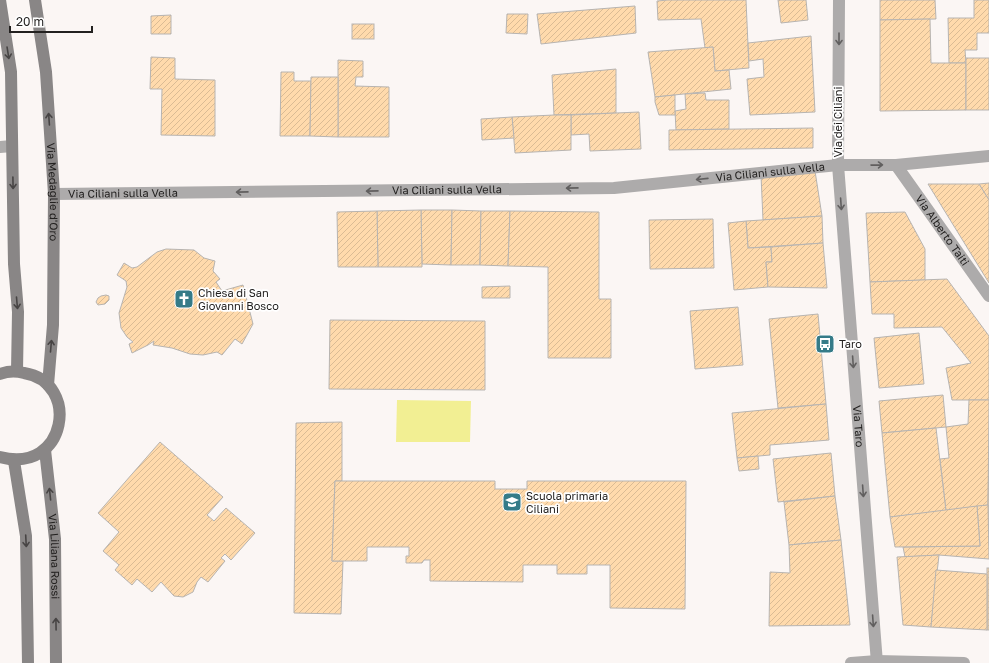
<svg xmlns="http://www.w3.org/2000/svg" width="989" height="663" font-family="'Golos Text',sans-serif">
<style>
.garden{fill:#f2ef93}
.building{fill:url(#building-hatch);stroke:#b7b4b1}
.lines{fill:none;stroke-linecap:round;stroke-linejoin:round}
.lane{stroke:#adabab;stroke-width:12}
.street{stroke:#adabab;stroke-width:12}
.secondary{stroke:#898686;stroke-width:12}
.oneway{stroke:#615f5f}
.oneway2{stroke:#474444}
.labels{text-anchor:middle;stroke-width:3.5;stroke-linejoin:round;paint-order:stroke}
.street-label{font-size:11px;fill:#232120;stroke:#fff}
.poi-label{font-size:11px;fill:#232120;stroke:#fff;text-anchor:start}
</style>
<defs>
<pattern id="building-hatch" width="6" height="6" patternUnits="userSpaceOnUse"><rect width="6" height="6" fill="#ffdaac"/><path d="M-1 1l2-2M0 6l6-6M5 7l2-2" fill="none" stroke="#dabb94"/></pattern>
</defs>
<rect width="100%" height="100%" fill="#fbf6f4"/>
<polygon class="garden" points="397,400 471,401 470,442 396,442"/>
<g class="building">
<polygon points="668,0 746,0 749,68 715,71 713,47 705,48 701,19 658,20 657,1"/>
<polygon points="778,0 806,0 808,20 781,23"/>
<polygon points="880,0 935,0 936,19 880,20"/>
<polygon points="974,0 989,0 989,33 977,33 977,50 965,50 966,63 949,63 948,18 974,18"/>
<polygon points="635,6 636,33 541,44 537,14"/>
<polygon points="507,14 528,14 527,34 506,33"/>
<polygon points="171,15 171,34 151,34 151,16"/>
<polygon points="930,19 931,63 966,63 966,110 880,111 880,20"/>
<rect x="352" y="24" width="22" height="15"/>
<polygon points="811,36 815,112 750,115 747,79 764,77 763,59 749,61 748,43"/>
<polygon points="713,47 715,71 729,70 731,89 655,97 648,52"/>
<polygon points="151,57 175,58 175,79 215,80 215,136 161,135 162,89 150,89"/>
<rect x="966" y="58" width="23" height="52"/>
<polygon points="338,60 363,61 363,77 356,77 355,86 389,87 389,137 338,137"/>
<polygon points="616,69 616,113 554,115 552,75"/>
<polygon points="281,72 294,72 294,81 311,81 310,136 280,136"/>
<polygon points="311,77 338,77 338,137 310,136"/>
<polygon points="705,93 706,100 729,100 729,129 676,130 675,111 686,109 685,94"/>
<polygon points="675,95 675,115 659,115 655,102 655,97"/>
<polygon points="639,112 641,149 590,151 589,134 571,135 571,115"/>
<polygon points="554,115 571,115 571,150 515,153 512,117"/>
<polygon points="512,117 514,138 482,140 481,119"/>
<polygon points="813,128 813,148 669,150 669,130"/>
<polygon points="815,171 822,216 763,220 761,175"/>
<polygon points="989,183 989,200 979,184"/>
<polygon points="928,184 979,184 989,200 989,283"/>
<polygon points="421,210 452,210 451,265 422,264"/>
<polygon points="421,210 422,267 378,267 377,211"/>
<polygon points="452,210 481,211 480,265 451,265"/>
<polygon points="377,211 378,267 338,267 337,212"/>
<polygon points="481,211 510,211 508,266 480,265"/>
<polygon points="510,211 599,212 599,299 611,299 611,358 548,358 548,267 508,266"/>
<polygon points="905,212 925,249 925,280 870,282 866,213"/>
<polygon points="822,216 823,243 748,248 746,221"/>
<polygon points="713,219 714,268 650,269 649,220"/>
<polygon points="746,221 748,248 771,247 772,262 766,262 768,287 734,290 728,223"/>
<polygon points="823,243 827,288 768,287 766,262 772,262 771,247"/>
<polygon points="166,249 194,250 204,258 215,261 213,271 220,279 216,282 222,291 243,285 253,324 242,344 235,339 222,355 217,352 203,355 190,354 172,348 153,345 154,341 148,345 132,353 129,344 133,342 127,337 121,328 119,313 127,287 126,281 117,275 124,263 132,268 137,267 157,252"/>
<polygon points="947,279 989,336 989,400 952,400 946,368 971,363 942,327 894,328 894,314 872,314 870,282"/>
<polygon points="510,286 510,298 482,298 482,287"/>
<polygon points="106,295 109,296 109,300 105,304 98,305 96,302 98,298 101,296"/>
<polygon points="738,307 743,365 695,369 690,311"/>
<polygon points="818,314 826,404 778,408 769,319"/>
<polygon points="330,320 485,321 485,390 329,389"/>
<polygon points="919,333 924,384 879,388 874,338"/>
<polygon points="943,395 946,427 882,433 879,401"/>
<polygon points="969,400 989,400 988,505 946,511 940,459 949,458 946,427 968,424"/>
<polygon points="826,404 829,440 770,445 770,455 737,458 732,413"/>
<polygon points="342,422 342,481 335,481 332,561 343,561 341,614 294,613 296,423"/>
<polygon points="936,428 946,511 890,517 882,433"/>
<polygon points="160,442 223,497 207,515 214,521 226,508 255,533 231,560 225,554 221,558 225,561 208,582 201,577 197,582 193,592 183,597 174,596 161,582 152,592 137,579 132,585 115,570 119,565 103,551 119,532 98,513"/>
<polygon points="989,452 989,546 988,505"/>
<polygon points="831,453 835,496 778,502 773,459"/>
<polygon points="758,456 759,469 739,471 737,458"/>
<polygon points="335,481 495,481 495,489 527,489 527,481 686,481 685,609 610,608 610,565 587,565 587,574 557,574 557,565 523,565 523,582 430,581 430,560 424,560 422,563 406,563 406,556 409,556 409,547 367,547 367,561 332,561"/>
<polygon points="835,496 841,540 789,545 784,502"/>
<polygon points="988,505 989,559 939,555 905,557 903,547 980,546 977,506"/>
<polygon points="977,506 980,546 895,547 890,517"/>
<polygon points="841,540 850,625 769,626 770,572 790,573 789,545"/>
<polygon points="939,555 931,627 903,625 897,557"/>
<rect x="987" y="568" width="2" height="62"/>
<polygon points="936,570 987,574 987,630 931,627"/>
</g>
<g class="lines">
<polyline class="lane" points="0,147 12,146"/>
<g class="street">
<path id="s1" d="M839 0 838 165 877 663"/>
<path id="s2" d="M896 165 989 296"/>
<path id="s3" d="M54 194 614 188 838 165H896L989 156"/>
<polyline points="851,663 877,661 964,663"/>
</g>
<g class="secondary">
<polyline points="0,0 11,72 14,264 18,312 17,371"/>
<path id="s4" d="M35 0 46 72 54 194 53 325 48 385"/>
<path d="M0 374C8 371 16 371 24 373 81 382 67 475 0 457"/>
<path id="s5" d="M45 450 55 539 56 663"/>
<polyline points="14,461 26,536 28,663"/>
</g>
</g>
<defs><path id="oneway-shaft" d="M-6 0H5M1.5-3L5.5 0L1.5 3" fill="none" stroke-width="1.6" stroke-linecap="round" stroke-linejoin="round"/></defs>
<g class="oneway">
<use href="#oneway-shaft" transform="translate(839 39) rotate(90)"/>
<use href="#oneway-shaft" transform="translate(877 165) rotate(-1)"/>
<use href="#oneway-shaft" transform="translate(702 179) rotate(174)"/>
<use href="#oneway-shaft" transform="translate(572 188) rotate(179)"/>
<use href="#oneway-shaft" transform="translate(372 191) rotate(179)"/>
<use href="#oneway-shaft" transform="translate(242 192) rotate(179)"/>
<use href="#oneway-shaft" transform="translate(841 204) rotate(86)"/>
<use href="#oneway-shaft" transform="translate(853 362) rotate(86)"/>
<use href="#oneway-shaft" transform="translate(863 491) rotate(86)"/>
<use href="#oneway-shaft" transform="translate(873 621) rotate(86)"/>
</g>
<g class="oneway2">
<use href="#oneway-shaft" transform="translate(8 53) rotate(81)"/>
<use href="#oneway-shaft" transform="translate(49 119) rotate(-94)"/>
<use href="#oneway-shaft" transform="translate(13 183) rotate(89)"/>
<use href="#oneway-shaft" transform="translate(17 303) rotate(85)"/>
<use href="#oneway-shaft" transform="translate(51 346) rotate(-85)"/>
<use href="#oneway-shaft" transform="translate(50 494) rotate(-96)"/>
<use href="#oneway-shaft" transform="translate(26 541) rotate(87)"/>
<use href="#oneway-shaft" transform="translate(56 624) rotate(-91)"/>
</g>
<defs>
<symbol id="church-square" viewBox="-11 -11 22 22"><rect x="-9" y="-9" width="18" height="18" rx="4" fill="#357b88" stroke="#fff"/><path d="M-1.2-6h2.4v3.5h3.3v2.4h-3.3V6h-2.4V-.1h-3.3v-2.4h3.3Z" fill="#fff"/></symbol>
<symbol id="bus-square" viewBox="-11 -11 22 22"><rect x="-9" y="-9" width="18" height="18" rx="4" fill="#357b88" stroke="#fff"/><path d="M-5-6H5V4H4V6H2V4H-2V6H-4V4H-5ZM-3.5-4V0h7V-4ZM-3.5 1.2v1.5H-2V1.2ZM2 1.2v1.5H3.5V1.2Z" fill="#fff"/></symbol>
<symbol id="school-square" viewBox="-11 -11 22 22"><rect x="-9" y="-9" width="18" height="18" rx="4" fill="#357b88" stroke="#fff"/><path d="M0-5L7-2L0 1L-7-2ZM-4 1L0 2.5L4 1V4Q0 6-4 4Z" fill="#fff"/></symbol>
</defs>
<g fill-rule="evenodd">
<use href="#church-square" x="173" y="288" width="22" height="22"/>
<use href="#bus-square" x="814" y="333" width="22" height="22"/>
<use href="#school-square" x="501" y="491" width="22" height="22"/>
</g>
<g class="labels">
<g class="street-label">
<text transform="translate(838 122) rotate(-90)" y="4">Via dei Ciliani</text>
<text dy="4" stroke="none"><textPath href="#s3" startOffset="717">Via Ciliani sulla Vella</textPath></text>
<text dy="4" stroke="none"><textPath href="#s3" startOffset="393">Via Ciliani sulla Vella</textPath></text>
<text dy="4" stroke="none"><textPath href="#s4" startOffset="193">Via Medaglie d'Oro</textPath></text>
<text dy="4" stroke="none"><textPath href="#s3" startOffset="69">Via Ciliani sulla Vella</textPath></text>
<text dy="4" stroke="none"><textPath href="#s2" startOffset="80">Via Alberto Taiti</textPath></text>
<text dy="4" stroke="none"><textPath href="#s1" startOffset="427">Via Taro</textPath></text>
<text dy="4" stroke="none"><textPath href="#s5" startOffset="107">Via Liliana Rossi</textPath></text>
</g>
<g class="poi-label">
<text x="198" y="297">Chiesa di San<tspan x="198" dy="13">Giovanni Bosco</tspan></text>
<text x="839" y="348">Taro</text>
<text x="526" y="500">Scuola primaria<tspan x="526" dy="13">Ciliani</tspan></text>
</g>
</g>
<path d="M10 26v6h82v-6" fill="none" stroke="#232120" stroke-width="2"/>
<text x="16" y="26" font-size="12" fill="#232120" stroke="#ffffff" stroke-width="3" paint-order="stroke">20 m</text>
</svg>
